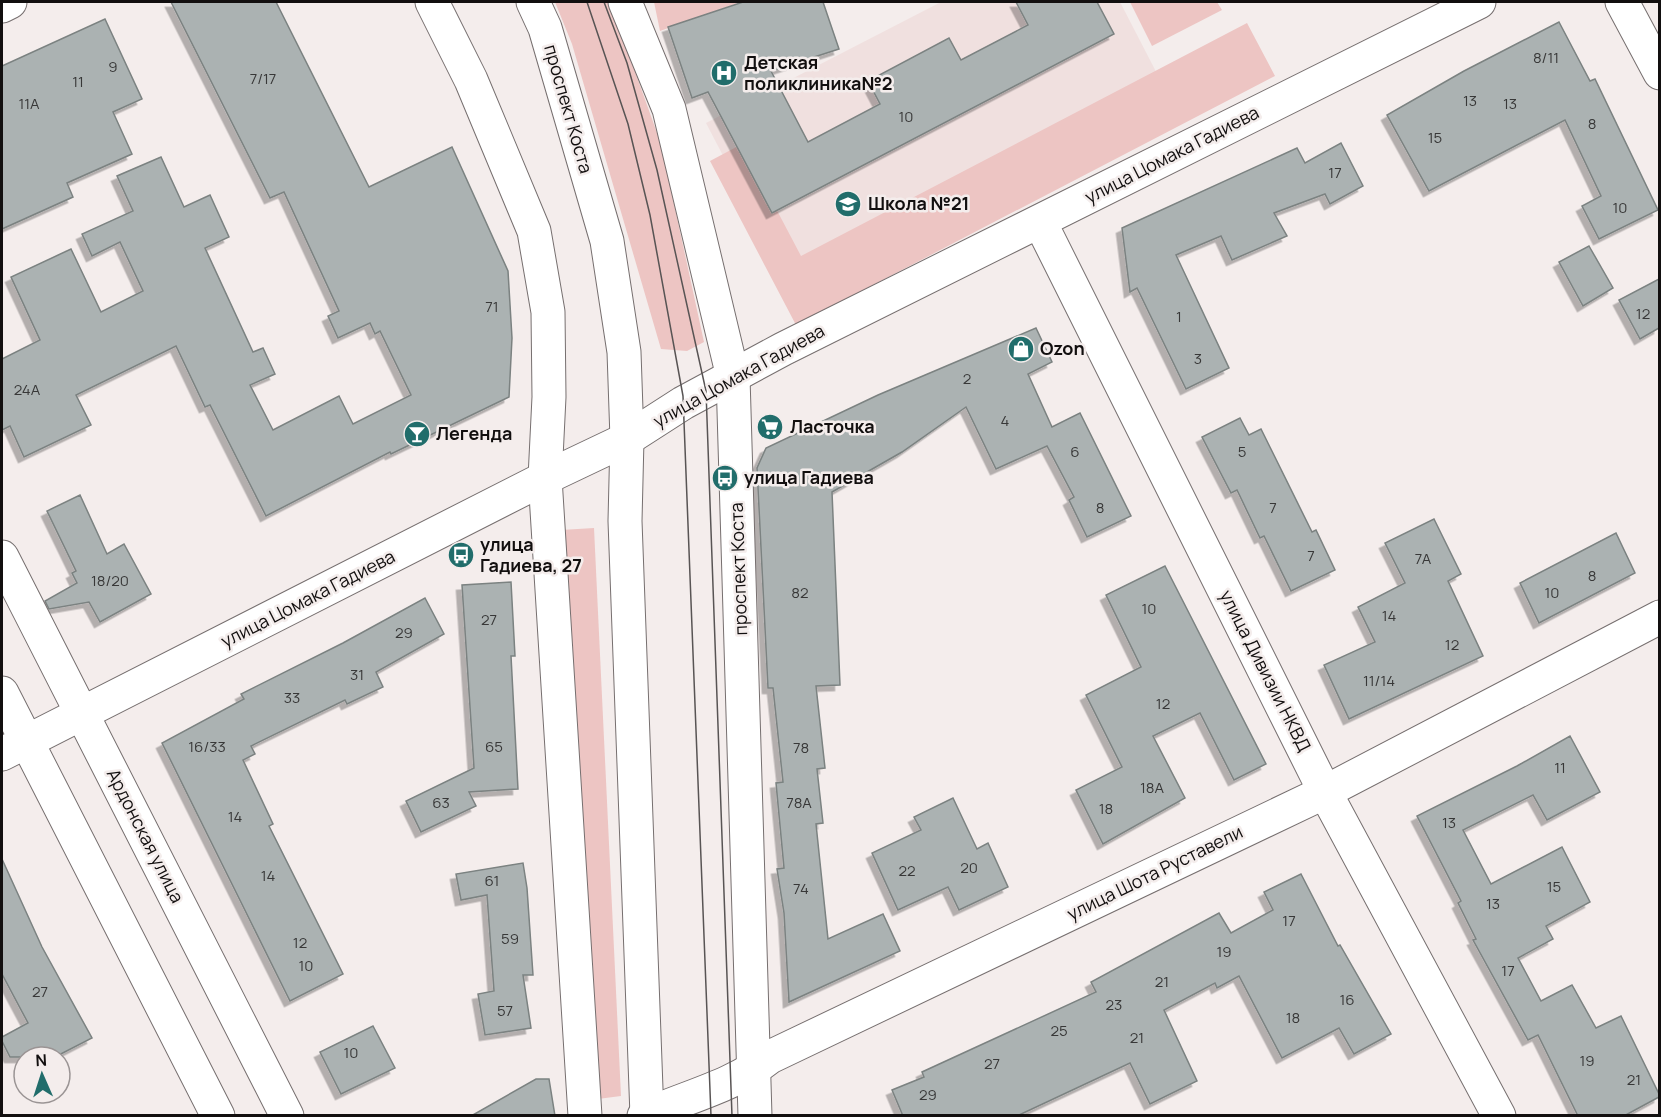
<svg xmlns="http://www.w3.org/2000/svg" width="1661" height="1117" font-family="Manrope,sans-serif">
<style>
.built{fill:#f0e0df}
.green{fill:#edc5c3}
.building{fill:#abb2b2;stroke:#7b8281;stroke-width:1.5;filter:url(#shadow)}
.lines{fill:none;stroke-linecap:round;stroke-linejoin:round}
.street-casing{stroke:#766f6f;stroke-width:35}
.secondary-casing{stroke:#766f6f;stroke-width:35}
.primary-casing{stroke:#766f6f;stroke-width:35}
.street{stroke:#fff;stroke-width:33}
.secondary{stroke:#fff;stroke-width:33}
.primary{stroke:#fff;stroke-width:33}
.tram{stroke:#585454;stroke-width:1.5}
.labels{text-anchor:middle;stroke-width:5;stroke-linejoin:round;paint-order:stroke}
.number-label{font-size:15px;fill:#383838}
.poi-label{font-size:18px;font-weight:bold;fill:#120f0f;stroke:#f4edec;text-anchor:start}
.street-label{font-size:18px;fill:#120f0f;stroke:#f4edec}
</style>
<defs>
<filter id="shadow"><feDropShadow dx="-5.5" dy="5.5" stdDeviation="0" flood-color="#0004"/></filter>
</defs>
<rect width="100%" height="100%" fill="#f4edec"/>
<polygon class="built" points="941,2 1120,2 1166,91 791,286 706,123"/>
<g class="green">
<polygon points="555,2 610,2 661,144 704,342 687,351 661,349 572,44"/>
<polygon points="654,2 738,2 738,3 660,31"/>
<polygon points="1130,2 1217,2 1222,10 1152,46"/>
<polygon points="1247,23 1275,76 796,325 710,161 742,144 801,256"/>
<polygon points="594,528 621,1096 590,1100 561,530"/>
</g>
<g class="building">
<polygon points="171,2 276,2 369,187 452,147 508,271 512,338 509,397 391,454 390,452 266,516 210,405 205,407 176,346 76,395 91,425 24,457 10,426 2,430 2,359 40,340 11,277 71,249 101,312 143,291 120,242 92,256 82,234 133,211 117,176 161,157 184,207 210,195 229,237 205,248 253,352 263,348 275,374 250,385 273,430 339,396 353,424 411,395 380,331 375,334 370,323 338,338 328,316 339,311 284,192 270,198"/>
<polygon points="743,2 823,2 839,49 771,71 808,142 880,104 868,81 949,38 961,60 1028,25 1016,2 1097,2 1114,34 772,213 708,92 692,98 668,27"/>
<polygon points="105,19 142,99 113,112 132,154 67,183 73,197 2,229 2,66"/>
<polygon points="1559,22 1590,81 1595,79 1658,210 1599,239 1582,206 1601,196 1565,120 1429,191 1387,115 1464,71"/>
<polygon points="1341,143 1363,186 1330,204 1325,194 1274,213 1287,236 1232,260 1221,236 1176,255 1229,368 1186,389 1137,288 1130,292 1122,228 1297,148 1305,163"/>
<polygon points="1589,246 1613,288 1583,306 1559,262"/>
<polygon points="1659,279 1659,328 1640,339 1619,300"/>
<polygon points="1036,328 1052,362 1028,374 1052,427 1080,413 1131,516 1087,537 1069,500 1074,497 1047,446 996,469 966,407 902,452 832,492 840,685 816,686 825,768 817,769 823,823 816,824 828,939 883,914 900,951 789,1002 784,913 777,869 784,868 776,783 783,782 773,688 768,688 757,468 766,448 878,395"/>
<polygon points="1240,418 1249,435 1261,429 1312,532 1316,530 1335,570 1291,591 1264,536 1260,538 1237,490 1231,493 1202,437"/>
<polygon points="80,495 107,554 124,544 151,594 100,622 89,602 49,609 45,601 77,583 72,573 76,571 47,511"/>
<polygon points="1434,519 1461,574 1448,581 1483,656 1349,719 1324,665 1375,642 1358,607 1405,583 1385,543"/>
<polygon points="1616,533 1635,573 1539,623 1520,583"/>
<polygon points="1165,566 1266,764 1234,780 1200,713 1153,736 1185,798 1103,844 1076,790 1122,767 1086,695 1141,667 1106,595"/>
<polygon points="511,582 515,656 511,656 518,789 469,792 476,806 421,832 406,801 474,768 462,585"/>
<polygon points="425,598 444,634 376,672 383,687 347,704 345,700 251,746 255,754 243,760 273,824 269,826 343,974 290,1001 162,743 244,699 241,694 343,643"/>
<polygon points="1570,736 1600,792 1547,820 1533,795 1463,830 1491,884 1562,847 1590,902 1546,926 1553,939 1518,958 1541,1001 1572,985 1596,1028 1621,1016 1659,1094 1659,1097 1624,1116 1578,1116 1538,1035 1528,1040 1473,940 1476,939 1458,903 1461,901 1417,816 1517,766"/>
<polygon points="953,798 977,849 988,843 1008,887 959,910 948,887 898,910 872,853 921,830 914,817"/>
<polygon points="2,859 42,947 92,1038 55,1057 10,1057 2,1041 2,1037 28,1023 2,974"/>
<polygon points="523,863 527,888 533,975 523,975 531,1028 485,1035 478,994 494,991 487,895 461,900 456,874"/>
<polygon points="1301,874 1338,946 1340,945 1391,1034 1354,1054 1339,1028 1282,1058 1239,976 1217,988 1215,983 1164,1010 1197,1081 1150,1104 1130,1063 1017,1116 903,1116 892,1090 924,1077 922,1072 1096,992 1091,982 1219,913 1231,933 1273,910 1264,892"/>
<polygon points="373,1026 395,1068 341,1094 320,1052"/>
<polygon points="536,1079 549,1079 555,1116 471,1116"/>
</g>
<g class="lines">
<defs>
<g id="street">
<polyline points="432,2 471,80 534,231 548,312 549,397 545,478 585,1116"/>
<polyline points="625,2 669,109 733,377 755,1116"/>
<polyline points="1622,2 1660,73"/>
<polyline points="2,6 10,2"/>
<polyline points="1040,222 1325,792 1499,1116"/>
<path d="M644 1116C688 1096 732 1087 770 1057L1325 792 1660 617"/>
</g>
<g id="secondary">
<polyline points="2,557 287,1116"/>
<polyline points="2,693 218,1116"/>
<polyline points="2,754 545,478 627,439 683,403 783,349 1479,2"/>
</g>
<polyline id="primary" points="533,2 545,28 607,241 624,352 627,439 625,521 647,1116"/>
</defs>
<use href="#street" class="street-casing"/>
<use href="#secondary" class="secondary-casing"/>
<use href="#primary" class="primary-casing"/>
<use href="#street" class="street"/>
<use href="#secondary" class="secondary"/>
<use href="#primary" class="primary"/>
<g class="tram">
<polyline points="587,2 628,124 650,215 683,396 711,1116"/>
<polyline points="604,2 627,63 657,170 706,391 732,1116"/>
</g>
</g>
<defs>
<symbol id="hospital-disc" viewBox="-11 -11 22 22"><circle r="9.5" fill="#216d6b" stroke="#f4edec"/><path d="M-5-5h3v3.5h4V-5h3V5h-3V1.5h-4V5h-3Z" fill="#fff"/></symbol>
<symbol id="school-disc" viewBox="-11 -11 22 22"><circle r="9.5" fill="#216d6b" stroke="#f4edec"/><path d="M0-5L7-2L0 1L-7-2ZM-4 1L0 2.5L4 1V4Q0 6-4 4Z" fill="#fff"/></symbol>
<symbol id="shop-disc" viewBox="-11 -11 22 22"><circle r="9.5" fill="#216d6b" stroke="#f4edec"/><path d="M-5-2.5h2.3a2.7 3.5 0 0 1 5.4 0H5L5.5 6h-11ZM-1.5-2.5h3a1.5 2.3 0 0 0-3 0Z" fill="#fff"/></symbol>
<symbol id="supermarket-disc" viewBox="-11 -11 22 22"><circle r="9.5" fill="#216d6b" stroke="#f4edec"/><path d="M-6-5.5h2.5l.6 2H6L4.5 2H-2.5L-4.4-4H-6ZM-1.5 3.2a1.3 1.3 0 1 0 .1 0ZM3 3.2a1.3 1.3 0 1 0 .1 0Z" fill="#fff"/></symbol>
<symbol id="bar-disc" viewBox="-11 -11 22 22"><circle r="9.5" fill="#216d6b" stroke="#f4edec"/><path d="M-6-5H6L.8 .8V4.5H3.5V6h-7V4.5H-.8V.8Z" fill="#fff"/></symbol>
<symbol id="bus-disc" viewBox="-11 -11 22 22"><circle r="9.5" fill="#216d6b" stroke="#f4edec"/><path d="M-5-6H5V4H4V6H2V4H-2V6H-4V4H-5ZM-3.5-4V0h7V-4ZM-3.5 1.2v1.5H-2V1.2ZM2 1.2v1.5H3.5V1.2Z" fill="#fff"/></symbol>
</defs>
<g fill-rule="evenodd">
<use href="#hospital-disc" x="709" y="58" width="30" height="30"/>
<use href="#school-disc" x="833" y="189" width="30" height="30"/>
<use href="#shop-disc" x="1006" y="334" width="30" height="30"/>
<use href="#supermarket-disc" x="755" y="412" width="30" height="30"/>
<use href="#bar-disc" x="402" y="419" width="30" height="30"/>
<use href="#bus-disc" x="710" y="463" width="30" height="30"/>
<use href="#bus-disc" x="446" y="540" width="30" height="30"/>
</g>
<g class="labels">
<g class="number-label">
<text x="1546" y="63">8/11</text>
<text x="113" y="72">9</text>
<text x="263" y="84">7/17</text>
<text x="78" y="87">11</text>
<text x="1470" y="106">13</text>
<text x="29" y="109">11А</text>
<text x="1510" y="109">13</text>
<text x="906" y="122">10</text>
<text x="1592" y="129">8</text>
<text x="1435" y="143">15</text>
<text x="1335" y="178">17</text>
<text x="1620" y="213">10</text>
<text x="492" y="312">71</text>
<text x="1643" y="319">12</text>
<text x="1179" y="322">1</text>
<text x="1198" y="364">3</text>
<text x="967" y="384">2</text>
<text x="27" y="395">24А</text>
<text x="1005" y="426">4</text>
<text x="1075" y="457">6</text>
<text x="1242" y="457">5</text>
<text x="1100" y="513">8</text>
<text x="1273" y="513">7</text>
<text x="1311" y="561">7</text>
<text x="1423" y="564">7А</text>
<text x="1592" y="581">8</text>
<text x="110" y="586">18/20</text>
<text x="800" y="598">82</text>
<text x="1552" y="598">10</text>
<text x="1149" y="614">10</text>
<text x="1389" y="621">14</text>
<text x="489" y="625">27</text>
<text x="404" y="638">29</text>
<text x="1452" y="650">12</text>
<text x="357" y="680">31</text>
<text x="1379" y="686">11/14</text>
<text x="292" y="703">33</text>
<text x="1163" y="709">12</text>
<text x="207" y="752">16/33</text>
<text x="494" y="752">65</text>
<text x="801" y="753">78</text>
<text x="1560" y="773">11</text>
<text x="1152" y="793">18А</text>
<text x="441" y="808">63</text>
<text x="799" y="808">78А</text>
<text x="1106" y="814">18</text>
<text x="235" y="822">14</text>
<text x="1449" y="828">13</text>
<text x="969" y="873">20</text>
<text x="907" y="876">22</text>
<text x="268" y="881">14</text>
<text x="492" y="886">61</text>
<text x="1554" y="892">15</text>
<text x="801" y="894">74</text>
<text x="1493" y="909">13</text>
<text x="1289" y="926">17</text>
<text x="510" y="944">59</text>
<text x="300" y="948">12</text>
<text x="1224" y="957">19</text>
<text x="306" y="971">10</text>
<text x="1508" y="976">17</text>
<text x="1162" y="987">21</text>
<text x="40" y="997">27</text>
<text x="1347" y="1005">16</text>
<text x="1114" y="1010">23</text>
<text x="505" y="1016">57</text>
<text x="1293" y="1023">18</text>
<text x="1059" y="1036">25</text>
<text x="1137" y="1043">21</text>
<text x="351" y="1058">10</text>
<text x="1587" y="1066">19</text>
<text x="992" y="1069">27</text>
<text x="1634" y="1085">21</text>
<text x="928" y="1100">29</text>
</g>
<g class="poi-label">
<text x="744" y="69">Детская<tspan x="744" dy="21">поликлиника№2</tspan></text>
<text x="868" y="210">Школа №21</text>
<text x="1040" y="355">Ozon</text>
<text x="790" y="433">Ласточка</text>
<text x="436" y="440">Легенда</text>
<text x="744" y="484">улица Гадиева</text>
<text x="480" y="551">улица<tspan x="480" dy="21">Гадиева, 27</tspan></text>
</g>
<g class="street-label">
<text transform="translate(568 109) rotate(74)" y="6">проспект Коста</text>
<text transform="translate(1172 155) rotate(-27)" y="6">улица Цомака Гадиева</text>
<text transform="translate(739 376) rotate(-29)" y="6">улица Цомака Гадиева</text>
<text transform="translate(739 569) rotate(-92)" y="6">проспект Коста</text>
<text transform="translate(308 599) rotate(-27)" y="6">улица Цомака Гадиева</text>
<text transform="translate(1265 671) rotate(63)" y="6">улица Дивизии НКВД</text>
<text transform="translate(145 836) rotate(63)" y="6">Ардонская улица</text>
<text transform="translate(1155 873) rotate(-26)" y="6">улица Шота Руставели</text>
</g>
</g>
<rect width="1661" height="1117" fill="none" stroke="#120f0f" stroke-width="6"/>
<g transform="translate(42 1075) rotate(357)"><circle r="28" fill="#f4edec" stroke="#9a9494" stroke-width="1.5"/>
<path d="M0-4.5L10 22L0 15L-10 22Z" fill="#216d6b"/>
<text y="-9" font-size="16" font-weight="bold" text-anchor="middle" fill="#120f0f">N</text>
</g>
</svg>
